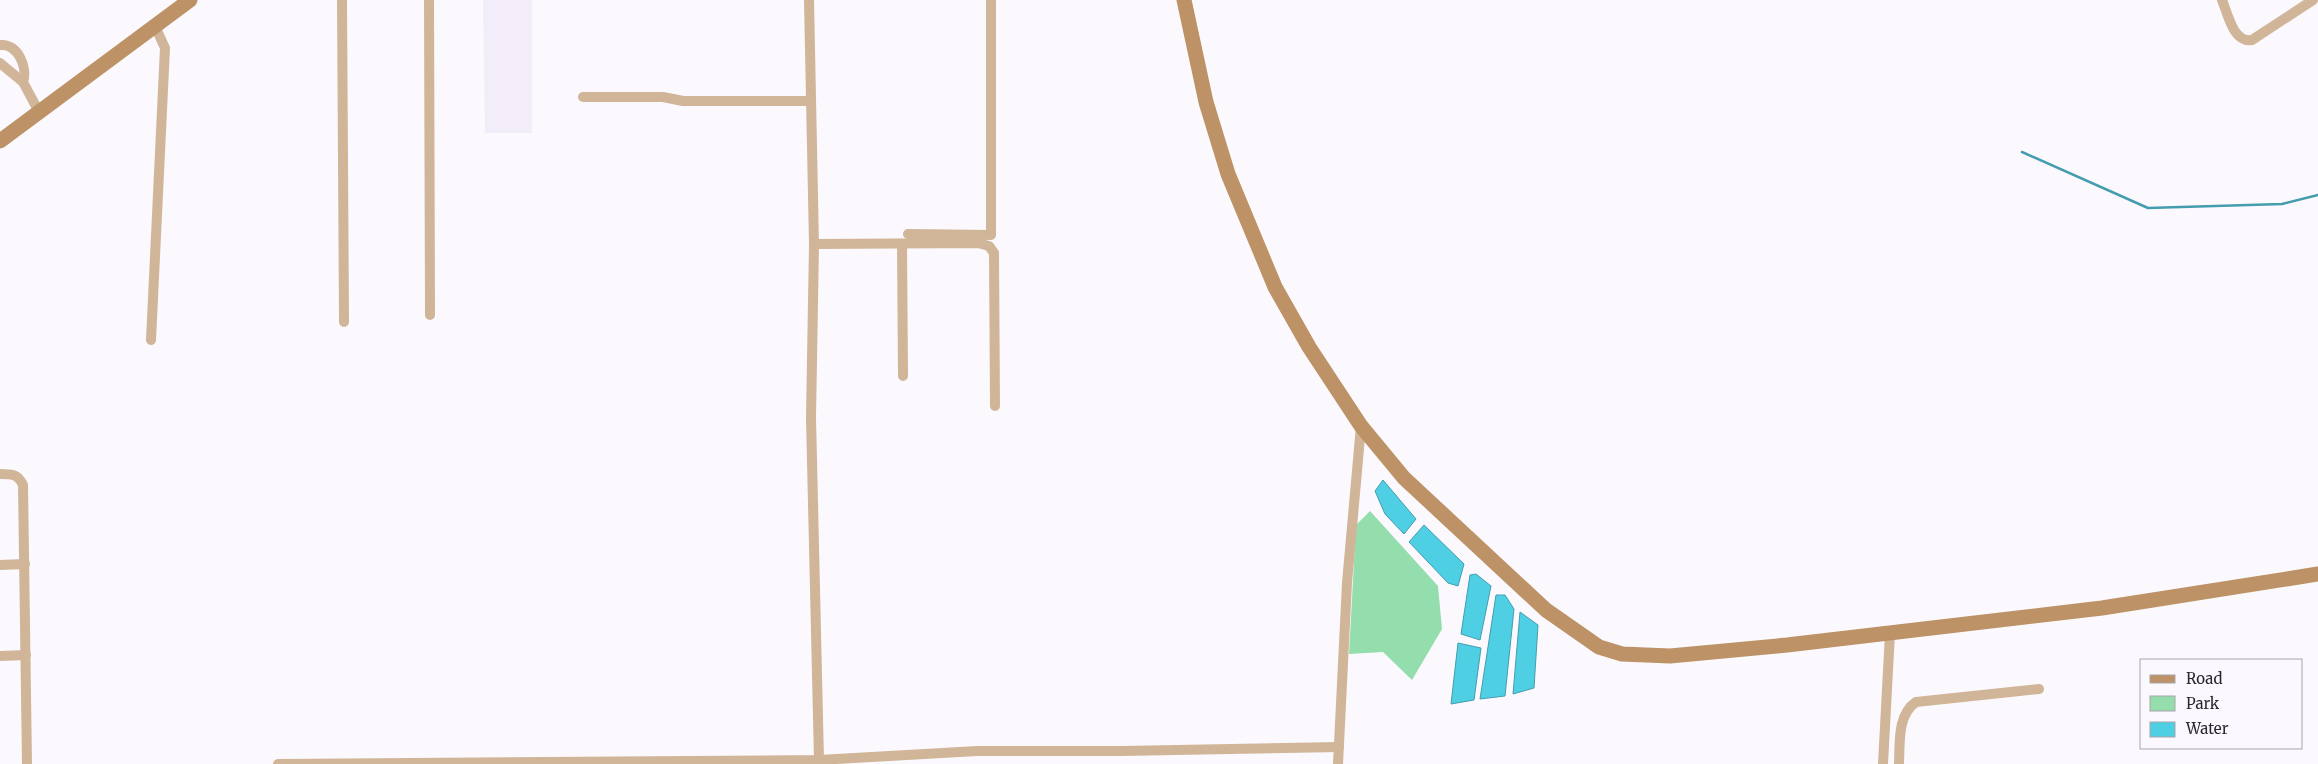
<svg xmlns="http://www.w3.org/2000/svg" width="2318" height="764" font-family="Merriweather,serif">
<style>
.built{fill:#f2edf8}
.green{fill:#93deac}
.water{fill:#4fcfe4;stroke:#449dae}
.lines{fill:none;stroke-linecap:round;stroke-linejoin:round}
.stream{stroke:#449dae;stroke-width:2.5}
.street{stroke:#d1b598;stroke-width:10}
.secondary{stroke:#bc9266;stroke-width:15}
</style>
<rect width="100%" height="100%" fill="#fbf9fd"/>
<polygon class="built" points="483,0 532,0 532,133 485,133"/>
<polygon class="green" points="1370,511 1438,586 1442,629 1412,680 1383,652 1349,654 1356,525"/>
<g class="water">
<polygon points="1383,480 1416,519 1404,534 1385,514 1375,491"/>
<polygon points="1424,525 1464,564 1458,586 1448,583 1409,542"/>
<polygon points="1476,574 1491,586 1480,640 1461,634 1470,575"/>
<polygon points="1496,595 1505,595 1514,609 1505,696 1480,699"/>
<polygon points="1520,612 1538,625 1534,688 1513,694"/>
<polygon points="1458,643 1481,648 1474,700 1451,704"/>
</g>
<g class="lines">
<polyline class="stream" points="2022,152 2148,208 2282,204 2318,195"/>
<g class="street">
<polyline points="342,0 344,322"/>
<polyline points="429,0 430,315"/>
<polyline points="809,0 814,244 811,418 819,760"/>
<path d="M2222 0C2228 14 2233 43 2252 40L2313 0"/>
<path d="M0 45C18 43 28 68 23 82"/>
<polyline points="0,63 23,82 39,112"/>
<polyline points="583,97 663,97 683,101 811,101"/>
<polyline points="908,234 991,235 991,0"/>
<polyline points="814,244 978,243 989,246 994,253 995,406"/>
<polyline points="902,244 903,376"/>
<polyline points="151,340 165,48 155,26"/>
<path d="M0 474C12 474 18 474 23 485L27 764"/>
<polyline points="0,565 25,564"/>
<polyline points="0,656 26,655"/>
<polyline points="278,764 819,760 977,751 1121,751 1339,747"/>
<polyline points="1338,764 1347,583 1361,426"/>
<polyline points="1883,764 1890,633"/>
<path d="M1899 764C1900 743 1897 715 1916 702L2039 689"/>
</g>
<g class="secondary">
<polyline points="1184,0 1206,102 1228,174 1275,287 1309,347 1361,426 1404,478 1546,610 1599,647 1622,654 1670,656 1787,645 2102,608 2318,574"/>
<polyline points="0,141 190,0"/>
</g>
</g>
<rect x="2140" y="659" width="162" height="90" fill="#fbf9fd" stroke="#a7a5ab"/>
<rect x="2150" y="675" width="25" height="8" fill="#bc9266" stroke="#a7a5ab"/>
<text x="2186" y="684" font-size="15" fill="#2a272f">Road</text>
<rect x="2150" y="696" width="25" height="15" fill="#93deac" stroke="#a7a5ab"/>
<text x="2186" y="709" font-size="15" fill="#2a272f">Park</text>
<rect x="2150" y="722" width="25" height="15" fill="#4fcfe4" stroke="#a7a5ab"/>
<text x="2186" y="734" font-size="15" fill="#2a272f">Water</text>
</svg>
